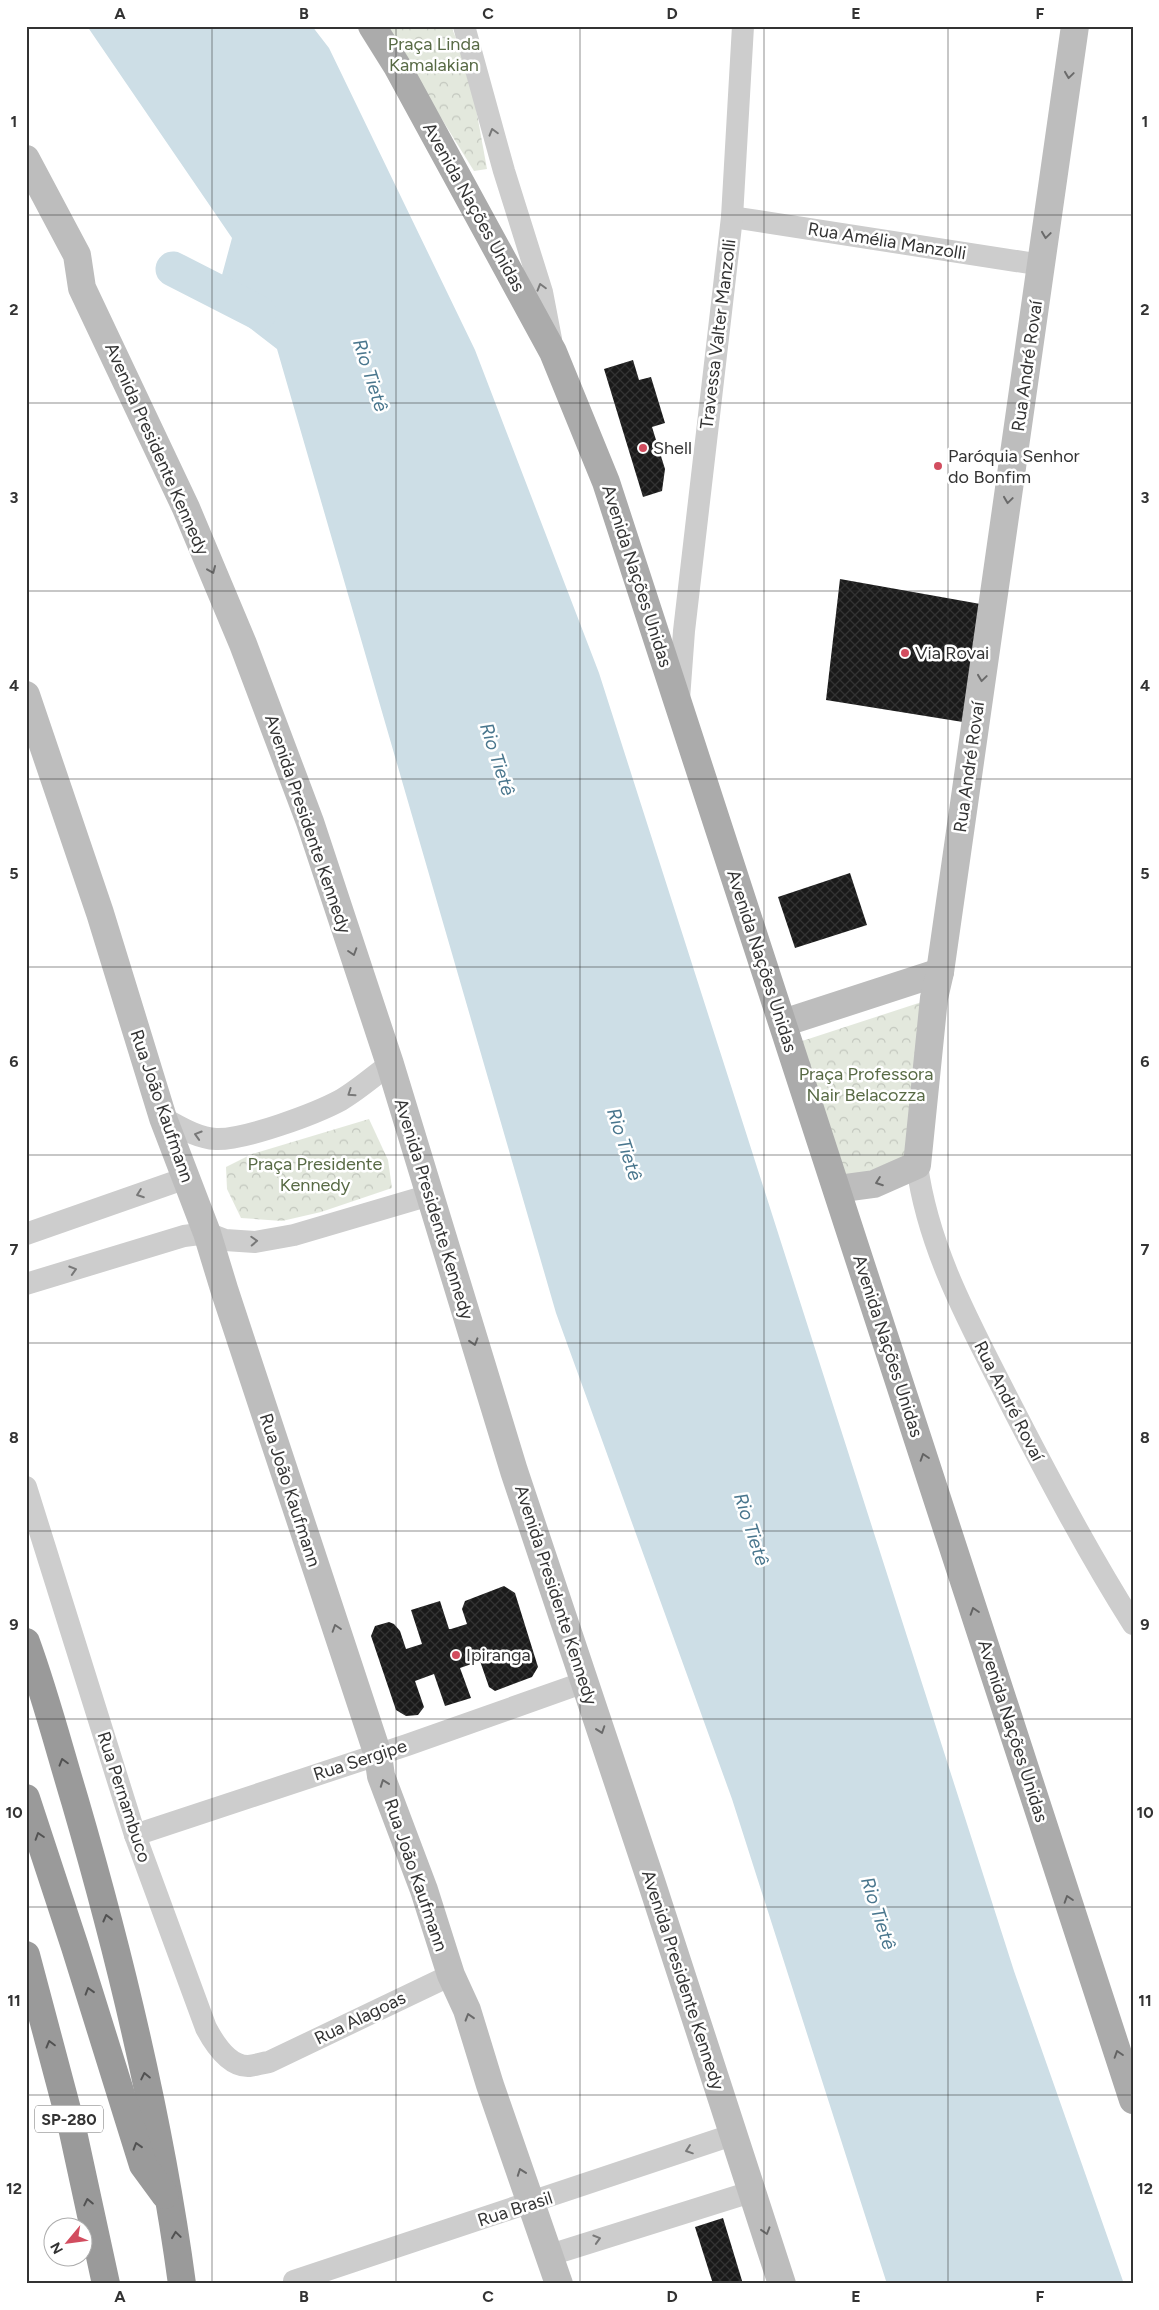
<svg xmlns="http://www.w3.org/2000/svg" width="1159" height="2310" font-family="Figtree,sans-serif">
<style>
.forest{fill:url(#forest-crowns)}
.water{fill:#cddee6}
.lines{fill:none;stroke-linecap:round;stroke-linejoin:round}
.river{stroke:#cddee6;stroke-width:35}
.building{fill:url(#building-cross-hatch)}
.street{stroke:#cdcdcd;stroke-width:22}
.secondary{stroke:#bdbdbd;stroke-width:28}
.primary{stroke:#ababab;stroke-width:28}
.highway{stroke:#9a9a9a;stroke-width:28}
.oneway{stroke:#6a6a6a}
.oneway2{stroke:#787878}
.oneway3{stroke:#636363}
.oneway4{stroke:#525252}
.grid{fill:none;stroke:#333;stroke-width:1;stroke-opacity:0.55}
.poi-dot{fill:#d24d5f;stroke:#fff;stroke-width:2}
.labels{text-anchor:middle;stroke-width:5;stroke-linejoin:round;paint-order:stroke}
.shield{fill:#fff;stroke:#707070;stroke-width:1}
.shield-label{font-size:16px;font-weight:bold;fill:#333}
.park-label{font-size:18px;fill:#586a45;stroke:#fff}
.street-label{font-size:18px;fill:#333;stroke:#fff}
.poi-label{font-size:18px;fill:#333;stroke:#fff;text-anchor:start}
.water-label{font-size:19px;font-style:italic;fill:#49768d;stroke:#fff}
.neatline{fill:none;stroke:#333;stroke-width:2}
.grid-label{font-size:16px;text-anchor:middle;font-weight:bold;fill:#333}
</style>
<defs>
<pattern id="forest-crowns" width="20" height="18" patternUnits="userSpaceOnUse" patternTransform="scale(1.25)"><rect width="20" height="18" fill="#e3e8dd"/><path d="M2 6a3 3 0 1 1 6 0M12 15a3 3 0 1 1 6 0" fill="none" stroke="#c3c7be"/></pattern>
<pattern id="building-cross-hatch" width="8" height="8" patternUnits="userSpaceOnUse" patternTransform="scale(1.25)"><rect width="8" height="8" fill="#1a1a1a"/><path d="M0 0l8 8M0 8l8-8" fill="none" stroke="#333"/></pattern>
</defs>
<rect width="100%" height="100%" fill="#fff"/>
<g class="forest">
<polygon points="384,26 451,26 469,70 487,169 474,171"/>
<polygon points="934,998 917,1165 837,1189 790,1045"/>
<polygon points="369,1119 388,1160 392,1188 321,1212 282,1221 241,1218 227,1189 226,1167 252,1154"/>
</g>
<polygon class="water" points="87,26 312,26 329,48 475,350 599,673 1014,1971 1124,2284 887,2284 732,1799 556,1313 277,349 215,301 232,238"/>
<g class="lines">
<polyline class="river" points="173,269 259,313"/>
</g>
<g class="building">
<polygon points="633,360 639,380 651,377 665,423 652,427 665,469 662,491 643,497 604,369"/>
<polygon points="840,579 986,605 969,723 826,700"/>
<polygon points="850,873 867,925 795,948 778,897"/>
<polygon points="504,1586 515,1593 538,1667 532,1677 495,1691 489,1687 480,1661 460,1668 471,1698 445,1706 434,1674 415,1681 424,1707 418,1715 406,1716 396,1710 371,1636 375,1626 389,1622 394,1624 400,1631 406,1649 422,1644 411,1610 440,1601 449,1629 451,1629 467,1624 462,1609 465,1601"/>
<polygon points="723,2218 743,2284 713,2284 695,2227"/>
</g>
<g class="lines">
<g class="street">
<polyline points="464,26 504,171 542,292 551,339"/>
<polyline points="732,217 1042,265"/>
<polyline points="679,699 684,631 732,217 743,26"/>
<path d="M163 1118C180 1127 197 1138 216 1139 245 1140 315 1114 341 1100 358 1090 374 1076 390 1064"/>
<path d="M917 1165C928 1249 970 1324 1008 1399 1047 1475 1087 1551 1133 1624"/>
<polyline points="26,1234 186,1178"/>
<polyline points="26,1284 184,1236 207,1233 225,1240 255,1242 294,1235 430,1195"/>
<path d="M26 1487 135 1835 206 2028C214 2043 229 2067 249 2066 256 2065 262 2063 269 2062L451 1975"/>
<polyline points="135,1835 407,1745 585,1682"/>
<polyline points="550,2255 754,2191"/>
<polyline points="294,2281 735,2134"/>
</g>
<g class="secondary">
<polyline points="26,159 77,255 82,288 186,508 243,644 310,822 390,1064 514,1471 651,1881 782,2284"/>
<polyline points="26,695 100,913 163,1118 207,1233 225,1292 378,1755 381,1776 424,1890 451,1975 467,2010 490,2085 559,2284"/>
<polyline points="783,1023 940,972"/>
<polyline points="837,1189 874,1184 917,1165 934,998 940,972 1075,26"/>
</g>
<polyline class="primary" points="372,26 397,66 553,352 606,482 1133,2100"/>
<g class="highway">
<path d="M26 1642C45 1694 59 1748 75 1801 121 1959 160 2120 182 2284"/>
<polyline points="26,1798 75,1947 143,2165 165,2195"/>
<polyline points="26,1955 73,2132 106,2284"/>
</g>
</g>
<defs><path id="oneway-chevron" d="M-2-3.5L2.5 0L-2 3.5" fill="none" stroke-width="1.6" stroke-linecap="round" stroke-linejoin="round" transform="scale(1.25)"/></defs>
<g class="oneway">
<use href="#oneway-chevron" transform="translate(1069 75) rotate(98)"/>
<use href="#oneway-chevron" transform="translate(1046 235) rotate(98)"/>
<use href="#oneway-chevron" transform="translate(1008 500) rotate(98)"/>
<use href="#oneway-chevron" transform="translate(212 570) rotate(67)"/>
<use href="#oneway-chevron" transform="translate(982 678) rotate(98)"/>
<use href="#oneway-chevron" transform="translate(353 952) rotate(72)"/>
<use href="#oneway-chevron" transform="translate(879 1182) rotate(160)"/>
<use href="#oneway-chevron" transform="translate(474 1342) rotate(73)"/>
<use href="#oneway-chevron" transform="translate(336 1628) rotate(-108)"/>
<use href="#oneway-chevron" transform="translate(601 1730) rotate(71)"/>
<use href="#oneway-chevron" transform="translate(384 1783) rotate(-110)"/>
<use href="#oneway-chevron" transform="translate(469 2017) rotate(-107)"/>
<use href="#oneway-chevron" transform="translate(521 2172) rotate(-110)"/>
<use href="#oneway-chevron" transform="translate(766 2231) rotate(73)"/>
</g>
<g class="oneway2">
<use href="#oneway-chevron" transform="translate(493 132) rotate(-106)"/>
<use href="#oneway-chevron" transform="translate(541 287) rotate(-106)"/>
<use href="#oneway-chevron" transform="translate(351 1093) rotate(146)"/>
<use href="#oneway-chevron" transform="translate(198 1135) rotate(-163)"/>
<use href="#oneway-chevron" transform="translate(140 1194) rotate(160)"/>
<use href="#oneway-chevron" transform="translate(254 1241) rotate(-3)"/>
<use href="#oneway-chevron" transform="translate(73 1270) rotate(-17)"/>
<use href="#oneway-chevron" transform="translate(689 2150) rotate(161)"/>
<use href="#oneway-chevron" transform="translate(597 2239) rotate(-17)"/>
</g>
<g class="oneway3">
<use href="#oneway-chevron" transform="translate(924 1457) rotate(-108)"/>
<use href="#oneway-chevron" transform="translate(974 1611) rotate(-108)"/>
<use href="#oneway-chevron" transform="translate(1068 1899) rotate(-108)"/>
<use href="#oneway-chevron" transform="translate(1118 2054) rotate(-108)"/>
</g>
<g class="oneway4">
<use href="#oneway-chevron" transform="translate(63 1762) rotate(-106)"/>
<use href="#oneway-chevron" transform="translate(39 1836) rotate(-108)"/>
<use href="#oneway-chevron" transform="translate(107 1918) rotate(-104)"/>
<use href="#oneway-chevron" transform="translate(89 1991) rotate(-107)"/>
<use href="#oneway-chevron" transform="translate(50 2044) rotate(-105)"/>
<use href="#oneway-chevron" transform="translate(145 2076) rotate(-102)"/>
<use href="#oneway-chevron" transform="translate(137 2146) rotate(-107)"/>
<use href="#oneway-chevron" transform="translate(88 2202) rotate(-102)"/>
<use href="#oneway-chevron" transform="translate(176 2235) rotate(-98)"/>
</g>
<path class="grid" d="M212 26V2284M396 26V2284M580 26V2284M764 26V2284M948 26V2284M26 215H1133M26 403H1133M26 591H1133M26 779H1133M26 967H1133M26 1155H1133M26 1343H1133M26 1531H1133M26 1719H1133M26 1907H1133M26 2095H1133"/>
<g class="poi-dot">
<circle cx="643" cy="448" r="5"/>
<circle cx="938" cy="466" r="5"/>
<circle cx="905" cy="653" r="5"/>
<circle cx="456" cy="1655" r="5"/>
</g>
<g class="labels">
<rect class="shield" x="35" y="2105.5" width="68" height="27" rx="4"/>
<g class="shield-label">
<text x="69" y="2125">SP-280</text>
</g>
<g class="park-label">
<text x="434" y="50">Praça Linda<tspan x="434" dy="21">Kamalakian</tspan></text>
<text x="866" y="1080">Praça Professora<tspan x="866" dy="21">Nair Belacozza</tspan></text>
<text x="315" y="1170">Praça Presidente<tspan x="315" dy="21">Kennedy</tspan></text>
</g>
<g class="street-label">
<text transform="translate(474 207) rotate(61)" y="6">Avenida Nações Unidas</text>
<text transform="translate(887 241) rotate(9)" y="6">Rua Amélia Manzolli</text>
<text transform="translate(718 334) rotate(-83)" y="6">Travessa Valter Manzolli</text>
<text transform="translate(1027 366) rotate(-82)" y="6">Rua André Rovaí</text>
<text transform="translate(157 449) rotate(66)" y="6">Avenida Presidente Kennedy</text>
<text transform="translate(637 576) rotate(72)" y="6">Avenida Nações Unidas</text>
<text transform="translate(969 767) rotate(-82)" y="6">Rua André Rovaí</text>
<text transform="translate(308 824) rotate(71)" y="6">Avenida Presidente Kennedy</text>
<text transform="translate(762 961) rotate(72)" y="6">Avenida Nações Unidas</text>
<text transform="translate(162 1106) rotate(71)" y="6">Rua João Kaufmann</text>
<text transform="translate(434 1209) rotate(73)" y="6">Avenida Presidente Kennedy</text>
<text transform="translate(888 1346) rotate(72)" y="6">Avenida Nações Unidas</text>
<text transform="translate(1009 1401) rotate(63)" y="6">Rua André Rovaí</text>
<text transform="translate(290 1490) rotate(72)" y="6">Rua João Kaufmann</text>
<text transform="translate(556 1595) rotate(72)" y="6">Avenida Presidente Kennedy</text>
<text transform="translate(1013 1731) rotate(72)" y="6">Avenida Nações Unidas</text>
<text transform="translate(360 1760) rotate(-18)" y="6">Rua Sergipe</text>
<text transform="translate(124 1797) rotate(72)" y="6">Rua Pernambuco</text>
<text transform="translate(416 1875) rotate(71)" y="6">Rua João Kaufmann</text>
<text transform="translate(683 1980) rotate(72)" y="6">Avenida Presidente Kennedy</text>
<text transform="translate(360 2018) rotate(-26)" y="6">Rua Alagoas</text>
<text transform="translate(515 2209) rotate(-18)" y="6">Rua Brasil</text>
</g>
<g class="poi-label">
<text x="653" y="454">Shell</text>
<text x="948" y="462">Paróquia Senhor<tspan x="948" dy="21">do Bonfim</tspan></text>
<text x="915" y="659">Via Rovai</text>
<text x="466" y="1661">Ipiranga</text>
</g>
<g class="water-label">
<text transform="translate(371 375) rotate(72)" y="7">Rio Tietê</text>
<text transform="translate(498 759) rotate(72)" y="7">Rio Tietê</text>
<text transform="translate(625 1144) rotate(72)" y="7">Rio Tietê</text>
<text transform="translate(752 1529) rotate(72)" y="7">Rio Tietê</text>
<text transform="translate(879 1913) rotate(72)" y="7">Rio Tietê</text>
</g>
</g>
<rect width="1159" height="2310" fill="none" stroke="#ffffff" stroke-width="55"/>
<g transform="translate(68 2242) rotate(241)"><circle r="24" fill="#ffffff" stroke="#adadad"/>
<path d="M0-4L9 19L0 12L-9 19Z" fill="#d24d5f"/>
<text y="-8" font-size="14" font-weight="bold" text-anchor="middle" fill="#333333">N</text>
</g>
<rect x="28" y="28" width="1104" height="2254" class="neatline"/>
<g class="grid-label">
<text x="120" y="19">A</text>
<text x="304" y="19">B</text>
<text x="488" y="19">C</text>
<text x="672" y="19">D</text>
<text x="856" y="19">E</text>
<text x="1040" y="19">F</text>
<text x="14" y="127">1</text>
<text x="1145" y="127">1</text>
<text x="14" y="315">2</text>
<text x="1145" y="315">2</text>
<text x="14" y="503">3</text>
<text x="1145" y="503">3</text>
<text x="14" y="691">4</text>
<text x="1145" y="691">4</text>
<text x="14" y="879">5</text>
<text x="1145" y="879">5</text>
<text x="14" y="1067">6</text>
<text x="1145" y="1067">6</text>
<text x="14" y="1255">7</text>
<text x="1145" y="1255">7</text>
<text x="14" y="1443">8</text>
<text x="1145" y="1443">8</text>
<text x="14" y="1630">9</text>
<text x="1145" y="1630">9</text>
<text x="14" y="1818">10</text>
<text x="1145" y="1818">10</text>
<text x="14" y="2006">11</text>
<text x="1145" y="2006">11</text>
<text x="14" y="2194">12</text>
<text x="1145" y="2194">12</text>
<text x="120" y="2302">A</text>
<text x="304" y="2302">B</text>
<text x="488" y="2302">C</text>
<text x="672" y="2302">D</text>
<text x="856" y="2302">E</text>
<text x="1040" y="2302">F</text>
</g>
</svg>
